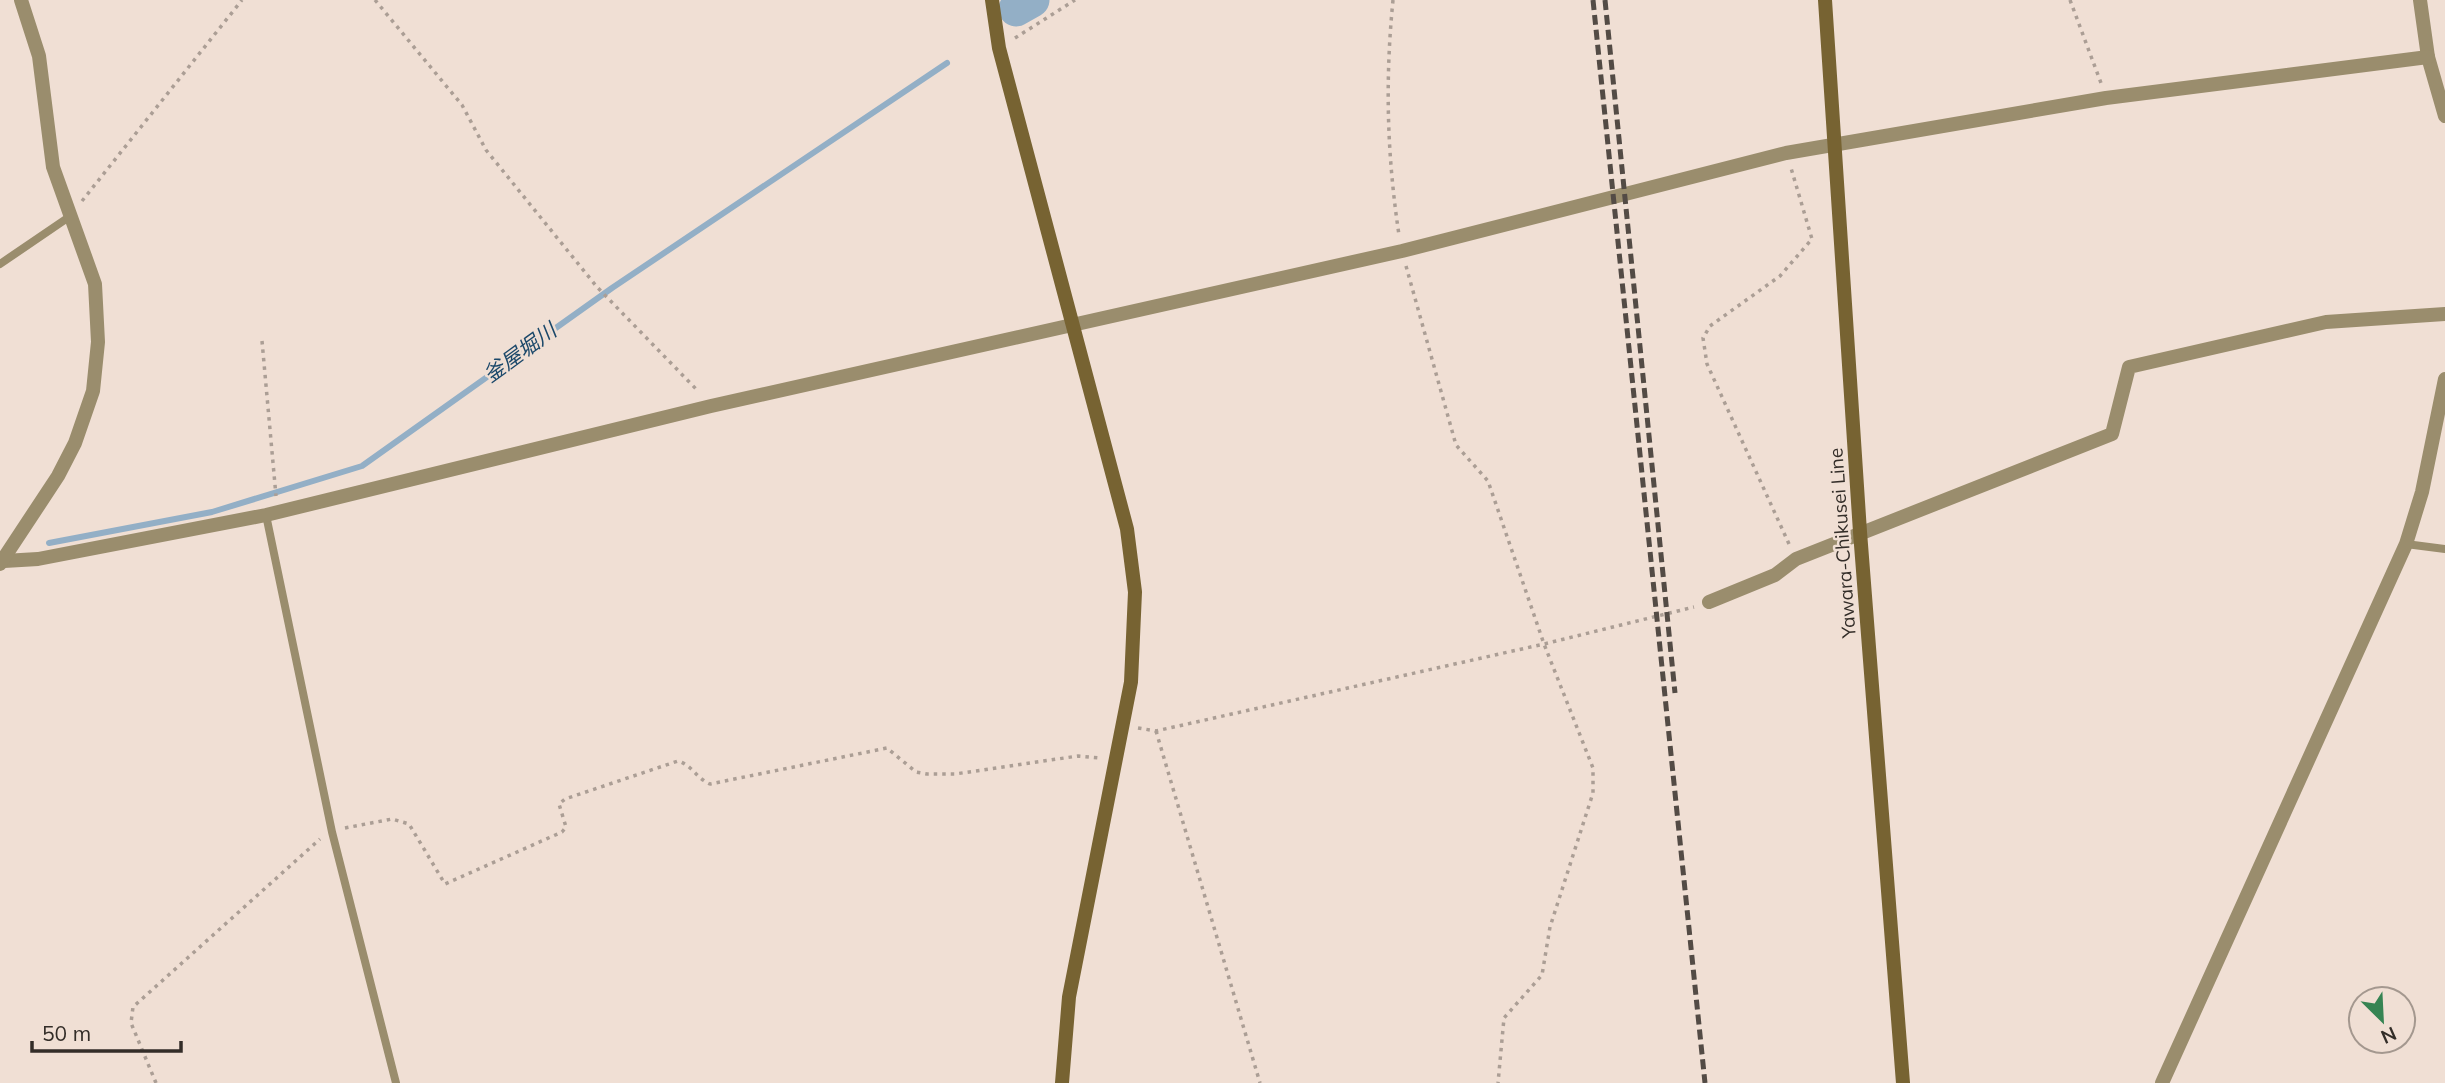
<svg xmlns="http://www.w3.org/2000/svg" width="2445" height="1083" font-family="Mulish,'Noto Sans JP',sans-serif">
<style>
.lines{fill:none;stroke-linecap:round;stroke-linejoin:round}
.stream{stroke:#93afc6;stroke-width:6}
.river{stroke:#93afc6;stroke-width:35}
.path{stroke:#ab9e95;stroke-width:3.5;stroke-dasharray:3.5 5;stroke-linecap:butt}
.lane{stroke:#9a8d6d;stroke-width:8}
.street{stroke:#9a8d6d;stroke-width:14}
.secondary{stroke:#776332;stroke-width:14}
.rail{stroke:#534b45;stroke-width:5;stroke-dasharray:10 5;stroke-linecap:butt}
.labels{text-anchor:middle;stroke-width:5;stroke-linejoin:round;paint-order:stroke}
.street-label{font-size:19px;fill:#332d28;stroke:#f0dfd4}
.water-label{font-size:21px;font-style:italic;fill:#1b486a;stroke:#f0dfd4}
</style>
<rect width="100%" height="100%" fill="#f0dfd4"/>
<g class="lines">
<polyline class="stream" points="49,543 212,512 362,466 612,288 947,63"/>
<polyline class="river" points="1016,9 1032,0"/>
<g class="path">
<polyline points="375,0 462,105 486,150 597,287 698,391"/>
<path d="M1393 0C1385 81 1387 155 1399 235"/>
<polyline points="2070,0 2101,83"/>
<polyline points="1015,38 1075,0"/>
<polyline points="82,201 242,0"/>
<polyline points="1406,266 1456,445 1488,481 1544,644 1593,768 1593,793 1550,927 1542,975 1504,1018 1498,1083"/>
<polyline points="262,341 276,496"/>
<polyline points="1789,544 1707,364 1703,338 1710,326 1780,276 1812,239 1791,168"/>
<polyline points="1138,728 1156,731 1544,644 1694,607"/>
<polyline points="1156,731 1260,1083"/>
<path d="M345 828 392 819 409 824 445 884 562 832 566 827 559 804 565 799 678 761C692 765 696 778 710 784L887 748 916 772 927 774H955L1078 756 1100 758"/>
<polyline points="156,1083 131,1023 133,1007 320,839"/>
</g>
<g class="lane">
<polyline points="0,264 69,217"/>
<polyline points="266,515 332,832 396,1083"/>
<polyline points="2406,544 2445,549"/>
</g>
<g class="street">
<polyline points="2420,0 2428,57 2445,116"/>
<polyline points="4,561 38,559 266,515 711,406 1402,251 1786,153 2106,98 2428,57"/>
<polyline points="0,564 58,476 75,443 93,391 98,342 95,284 53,167 39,56 21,0"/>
<polyline points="1709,602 1775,575 1796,559 2112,434 2129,367 2326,322 2445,314"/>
<polyline points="2162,1083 2406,544 2422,492 2445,379"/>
</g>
<g class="secondary">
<polyline points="992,0 999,48 1127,529 1135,592 1131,682 1069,997 1062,1083"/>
<polyline points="1825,0 1860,532 1903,1083"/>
</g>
<g class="rail">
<polyline points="1593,0 1705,1083"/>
<polyline points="1605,0 1675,693"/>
</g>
</g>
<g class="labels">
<g class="street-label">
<text transform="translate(1842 543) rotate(-94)" y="7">Yawara-Chikusei Line</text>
</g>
<g class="water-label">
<text transform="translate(520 353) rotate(-36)" y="7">釜屋堀川</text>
</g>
</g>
<g transform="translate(2382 1020) rotate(156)"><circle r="33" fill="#f0dfd4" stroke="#a4988f" stroke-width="2"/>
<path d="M0-5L12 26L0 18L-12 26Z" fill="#368453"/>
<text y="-10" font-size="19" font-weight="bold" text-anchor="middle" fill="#332d28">N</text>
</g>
<path d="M32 1041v10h149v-10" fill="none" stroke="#332d28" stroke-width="3.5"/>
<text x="42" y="1041" font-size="21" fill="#332d28" stroke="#f0dfd4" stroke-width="5" paint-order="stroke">50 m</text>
</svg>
